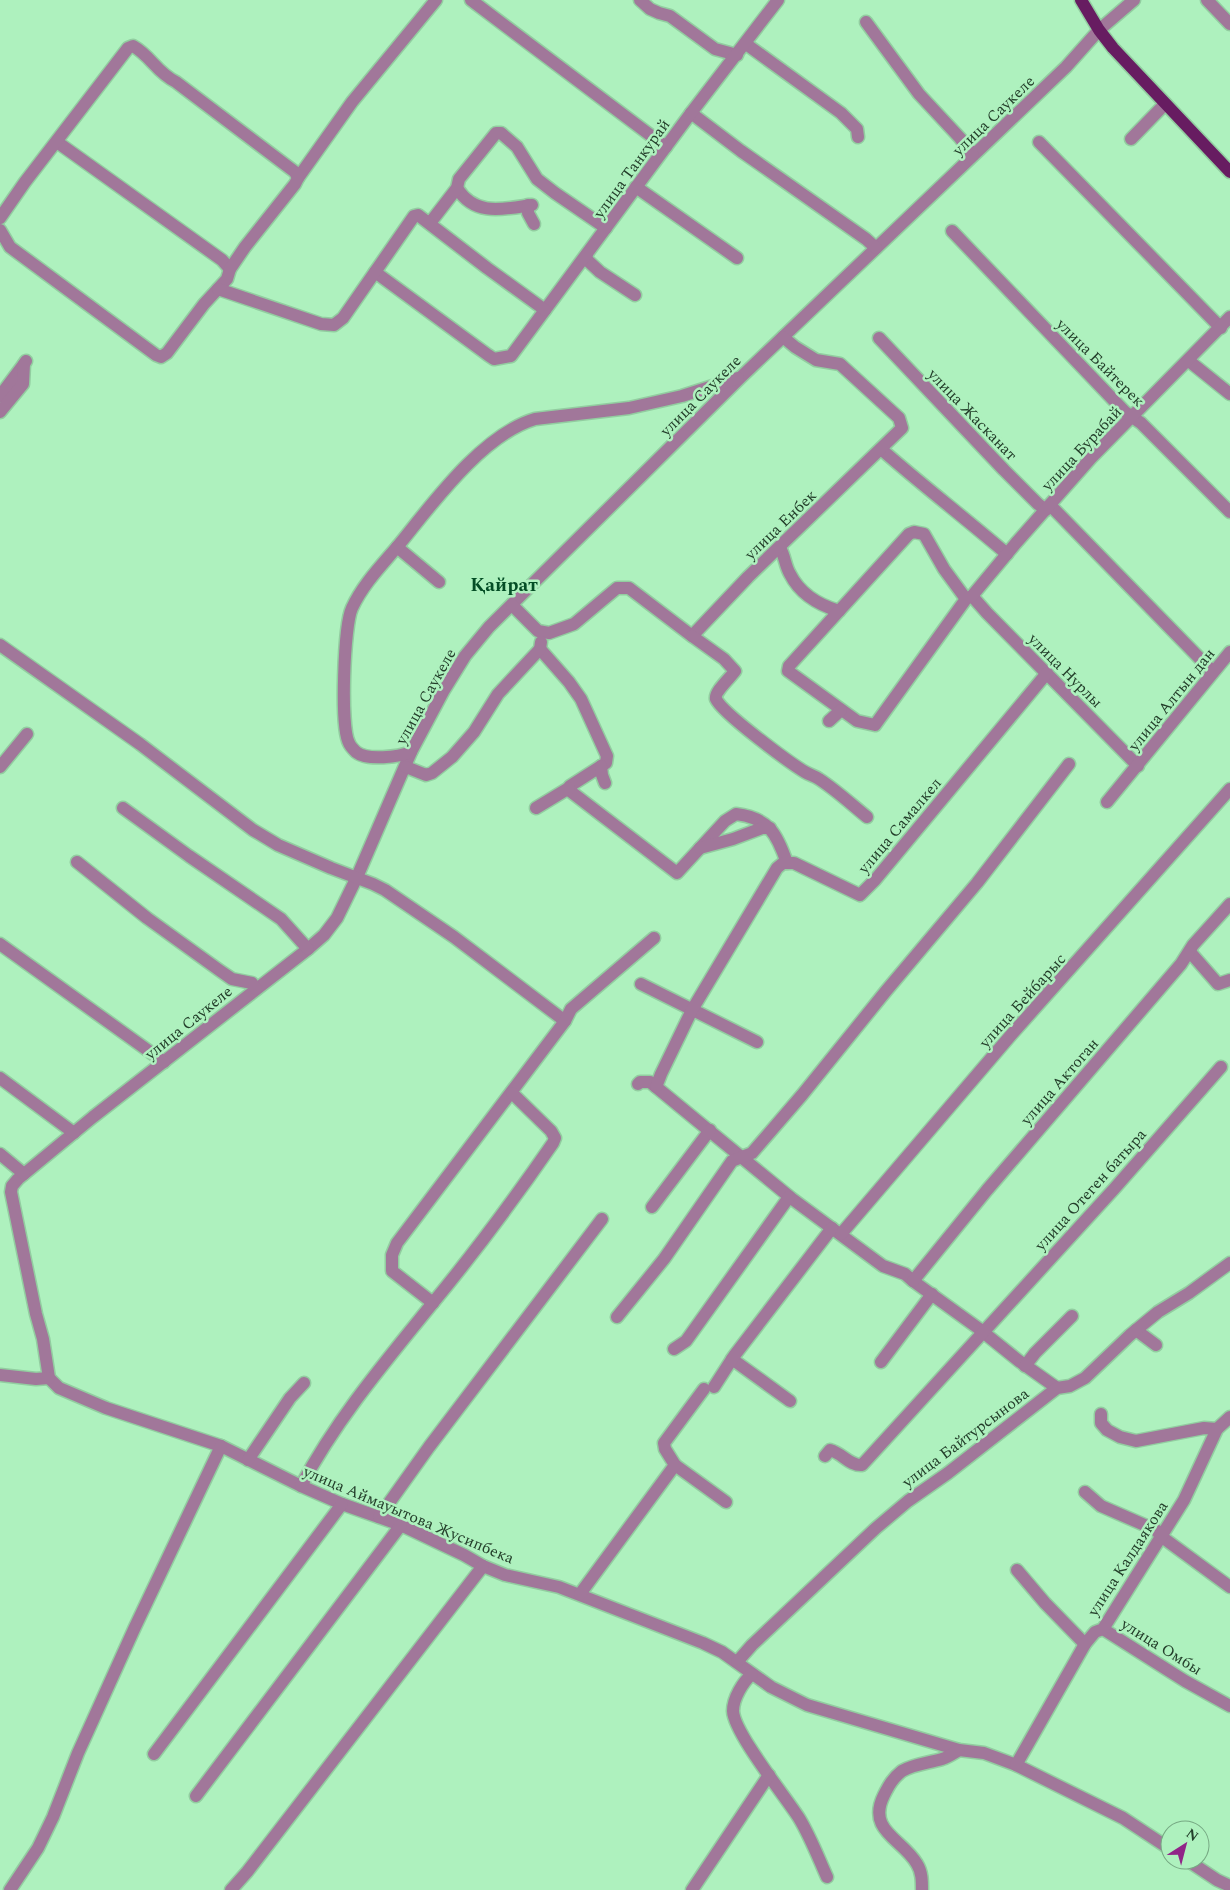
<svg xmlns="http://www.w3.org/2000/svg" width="1230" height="1890" font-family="Spectral,serif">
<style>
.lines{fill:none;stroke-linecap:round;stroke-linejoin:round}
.minor-casing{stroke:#92cda0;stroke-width:15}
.major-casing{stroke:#92cda0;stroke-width:15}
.minor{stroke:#a1779a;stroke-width:12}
.major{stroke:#671c61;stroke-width:12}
.labels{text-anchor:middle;stroke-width:5;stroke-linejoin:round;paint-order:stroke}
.street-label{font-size:16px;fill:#233e2a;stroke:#aef1be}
.quarter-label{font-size:19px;font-weight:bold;fill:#044e25;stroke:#aef1be}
</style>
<rect width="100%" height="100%" fill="#aef1be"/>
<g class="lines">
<defs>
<g id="minor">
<polyline points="471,0 666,147"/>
<polyline points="640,0 650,9 659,13 670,16 715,49 737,55"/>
<polyline points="1134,0 1099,30 1066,67 741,377 489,627 465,656 444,690 411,752 357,877 337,918 324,935 308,949 93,1117 18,1179 12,1186 11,1192 36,1314 43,1339 49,1378 59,1388 106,1408 221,1446 301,1486 342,1504 401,1525 464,1555 483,1566 505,1575 559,1587 703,1643 722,1652 771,1687 807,1705 959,1750 984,1753 1016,1765 1123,1818 1170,1849"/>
<polyline points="1207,0 1230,24"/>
<polyline points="866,22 919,94 960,138 973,155"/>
<polyline points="746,44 841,113 857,129 858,137"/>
<polyline points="691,113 741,151 866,239 876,248"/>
<polyline points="1131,139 1165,104"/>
<polyline points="57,142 222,260 230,269"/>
<polyline points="1039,142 1221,328"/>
<polyline points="298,178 352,102 436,0"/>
<polyline points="636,187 737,258"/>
<path d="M457 188C475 217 504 209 532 205"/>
<polyline points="528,205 528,213 534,224"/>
<path d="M0 218 25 182 128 48 133 46C151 56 156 72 176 82L295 172 298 178 295 184 245 247 230 269 227 279 204 304 167 353 161 357 156 355 10 247 0 230"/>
<polyline points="430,223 457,188 459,179 496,133 501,133 517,147 537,179 555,193 606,228"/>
<polyline points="952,231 1125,412 1141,423 1230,512"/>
<polyline points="587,254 586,259 600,272 635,295"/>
<polyline points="375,272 488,355 494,359 511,356 691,113 778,0"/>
<polyline points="218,289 321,324 334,325 343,318 414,216 418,215 487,268 545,310"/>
<polyline points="879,338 1004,470 1038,504 1046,510"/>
<polyline points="1189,361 1230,394"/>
<polyline points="0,396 24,364"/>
<polyline points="0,412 23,384 24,364 26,361"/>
<path d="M881 449C922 485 965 518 1007 554"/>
<polyline points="1050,505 1213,672"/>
<polyline points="397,547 439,582"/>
<path d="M780 548C785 556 785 566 790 574 800 594 819 605 839 611"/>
<polyline points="972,596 987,613 1138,766"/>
<polyline points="966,599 944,569 924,534 914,532 909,534 789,666 788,671 857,721 875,725 966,599 972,596 1016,543 1091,458 1230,317"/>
<polyline points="512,605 538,631 549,633 574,624 617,588 629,588 692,636 748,577 902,428 899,418 840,364 816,360 795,347 783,337"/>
<path d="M692 636 724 659 735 671C731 677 714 692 716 699 722 713 790 763 805 772 810 775 815 776 819 779 836 790 851 804 867 817"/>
<polyline points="0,645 140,744 253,830 278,845 331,868 373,884 385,890 454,937 565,1021"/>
<path d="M540 649 569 682 581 699 607 756 606 763 570 786 569 788 570 791 677 873 725 821 736 814C769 818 777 834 787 863"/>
<polyline points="829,721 841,710"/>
<path d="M411 752C399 757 367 761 356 752 354 750 350 746 349 743 340 727 344 625 352 608 364 582 385 562 402 541 435 500 484 434 535 419L629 408 682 396 738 378"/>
<polyline points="601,766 602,775 605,783"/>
<polyline points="0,767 27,734"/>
<polyline points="406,767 426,775 432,773 452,757 474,732 498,694 540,649 541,642"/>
<polyline points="1107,802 1230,652"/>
<polyline points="123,808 189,856 281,919 308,949"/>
<polyline points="536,808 569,788"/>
<polyline points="700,848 733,839 762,828 770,828"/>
<polyline points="77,862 147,918 219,970 232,979 252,983 256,989"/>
<polyline points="0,944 164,1062"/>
<polyline points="1190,952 1218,984 1230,980"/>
<polyline points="641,984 757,1042"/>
<polyline points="0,1078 74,1133"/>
<polyline points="638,1084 640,1082 650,1082 791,1198 883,1266 905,1274 913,1281 978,1328 1019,1361 1057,1388"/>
<polyline points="656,1087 661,1074 692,1010 777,868 783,863 794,863 860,895 875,880 1047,673"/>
<polyline points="0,1154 24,1174"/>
<polyline points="652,1207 710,1130"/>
<polyline points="841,1234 1011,1035 1230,789"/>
<polyline points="913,1281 987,1190 1181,964 1193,945 1230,904"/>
<polyline points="433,1303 392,1271 392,1255 397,1243 565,1021 571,1009 654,938"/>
<polyline points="617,1317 664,1259 732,1161 752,1153 802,1095 886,991 977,883 1069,764"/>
<polyline points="1136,1330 1156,1345"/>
<polyline points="674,1349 686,1341 789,1197"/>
<polyline points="732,1359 790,1401"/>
<polyline points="881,1362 932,1294"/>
<polyline points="1025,1366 1035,1353 1072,1316"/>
<polyline points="0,1375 36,1379 49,1378"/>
<polyline points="714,1387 734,1356 832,1228"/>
<polyline points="1101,1414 1101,1423 1107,1430 1120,1437 1136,1441 1204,1428 1217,1429"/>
<path d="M825 1456 830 1450C842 1453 850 1466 862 1465L1114 1189 1221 1067"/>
<polyline points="248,1460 290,1398 304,1383"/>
<polyline points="675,1465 726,1502"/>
<path d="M301 1486C336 1420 385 1362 432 1304 475 1252 515 1198 553 1143L555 1138 551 1131 512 1093"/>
<polyline points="1085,1492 1101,1506 1156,1530 1162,1537 1230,1587"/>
<polyline points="379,1517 429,1447 602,1219"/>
<polyline points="1017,1570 1045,1603 1085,1644"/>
<polyline points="580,1594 675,1465 665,1449 664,1443 704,1389"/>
<polyline points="1103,1629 1185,1681 1230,1706"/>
<polyline points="737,1662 752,1645 876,1528 908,1501 948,1473 1057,1388 1070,1386 1085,1378 1130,1335 1158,1312 1189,1293 1230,1263"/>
<path d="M752 1674C743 1682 733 1698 733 1711 734 1733 785 1796 799 1818 810 1836 818 1857 827 1877"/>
<polyline points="154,1754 342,1504"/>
<polyline points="1016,1765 1085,1644 1095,1632 1103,1629 1184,1500 1217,1429 1230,1417"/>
<polyline points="196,1796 401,1525"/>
<polyline points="1187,1860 1217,1880 1230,1886"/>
<polyline points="10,1890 38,1848 53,1817 78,1753 135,1627 221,1446"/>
<polyline points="231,1890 247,1872 483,1566"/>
<polyline points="692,1890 769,1775"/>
<path d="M922 1890C922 1881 922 1872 917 1864 903 1839 866 1831 884 1795 889 1785 893 1778 902 1771 914 1764 929 1763 942 1759 948 1757 954 1753 959 1750"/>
</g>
<polyline id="major" points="1081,0 1099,30 1113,48 1230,172"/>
</defs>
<use href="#minor" class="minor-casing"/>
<use href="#major" class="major-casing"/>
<use href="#minor" class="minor"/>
<use href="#major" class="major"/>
</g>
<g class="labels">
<g class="street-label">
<text transform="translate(993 115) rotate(-44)" y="6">улица Саукеле</text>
<text transform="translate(631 168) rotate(-54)" y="6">улица Танкурай</text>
<text transform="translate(1101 362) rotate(45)" y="6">улица Байтерек</text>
<text transform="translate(700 395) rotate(-45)" y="6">улица Саукеле</text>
<text transform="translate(973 414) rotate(46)" y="6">улица Жасканат</text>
<text transform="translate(1081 448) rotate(-47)" y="6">улица Бурабай</text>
<text transform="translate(780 524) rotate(-44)" y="6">улица Енбек</text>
<text transform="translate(1066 670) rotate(45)" y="6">улица Нурлы</text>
<text transform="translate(425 696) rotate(-61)" y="6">улица Саукеле</text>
<text transform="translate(1171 699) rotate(-51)" y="6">улица Алтын дан</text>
<text transform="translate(899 825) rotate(-50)" y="6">улица Самалкел</text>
<text transform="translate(1022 1000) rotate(-48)" y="6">улица Бейбарыс</text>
<text transform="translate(188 1022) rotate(-39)" y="6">улица Саукеле</text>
<text transform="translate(1059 1081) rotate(-49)" y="6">улица Актоган</text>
<text transform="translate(1090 1189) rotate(-48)" y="6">улица Отеген батыра</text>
<text transform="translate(965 1437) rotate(-37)" y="6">улица Байтурсынова</text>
<text transform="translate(409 1514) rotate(23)" y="6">улица Аймауытова Жусипбека</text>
<text transform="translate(1127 1558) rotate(-57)" y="6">улица Калдаякова</text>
<text transform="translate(1162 1646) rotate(32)" y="6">улица Омбы</text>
</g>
<g class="quarter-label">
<text x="504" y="591">Қайрат</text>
</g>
</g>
<g transform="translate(1185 1845) rotate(36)"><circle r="24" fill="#aef1be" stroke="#76a983"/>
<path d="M0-4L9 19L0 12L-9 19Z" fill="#912588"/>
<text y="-8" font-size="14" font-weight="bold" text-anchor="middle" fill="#233e2a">N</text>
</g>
</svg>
